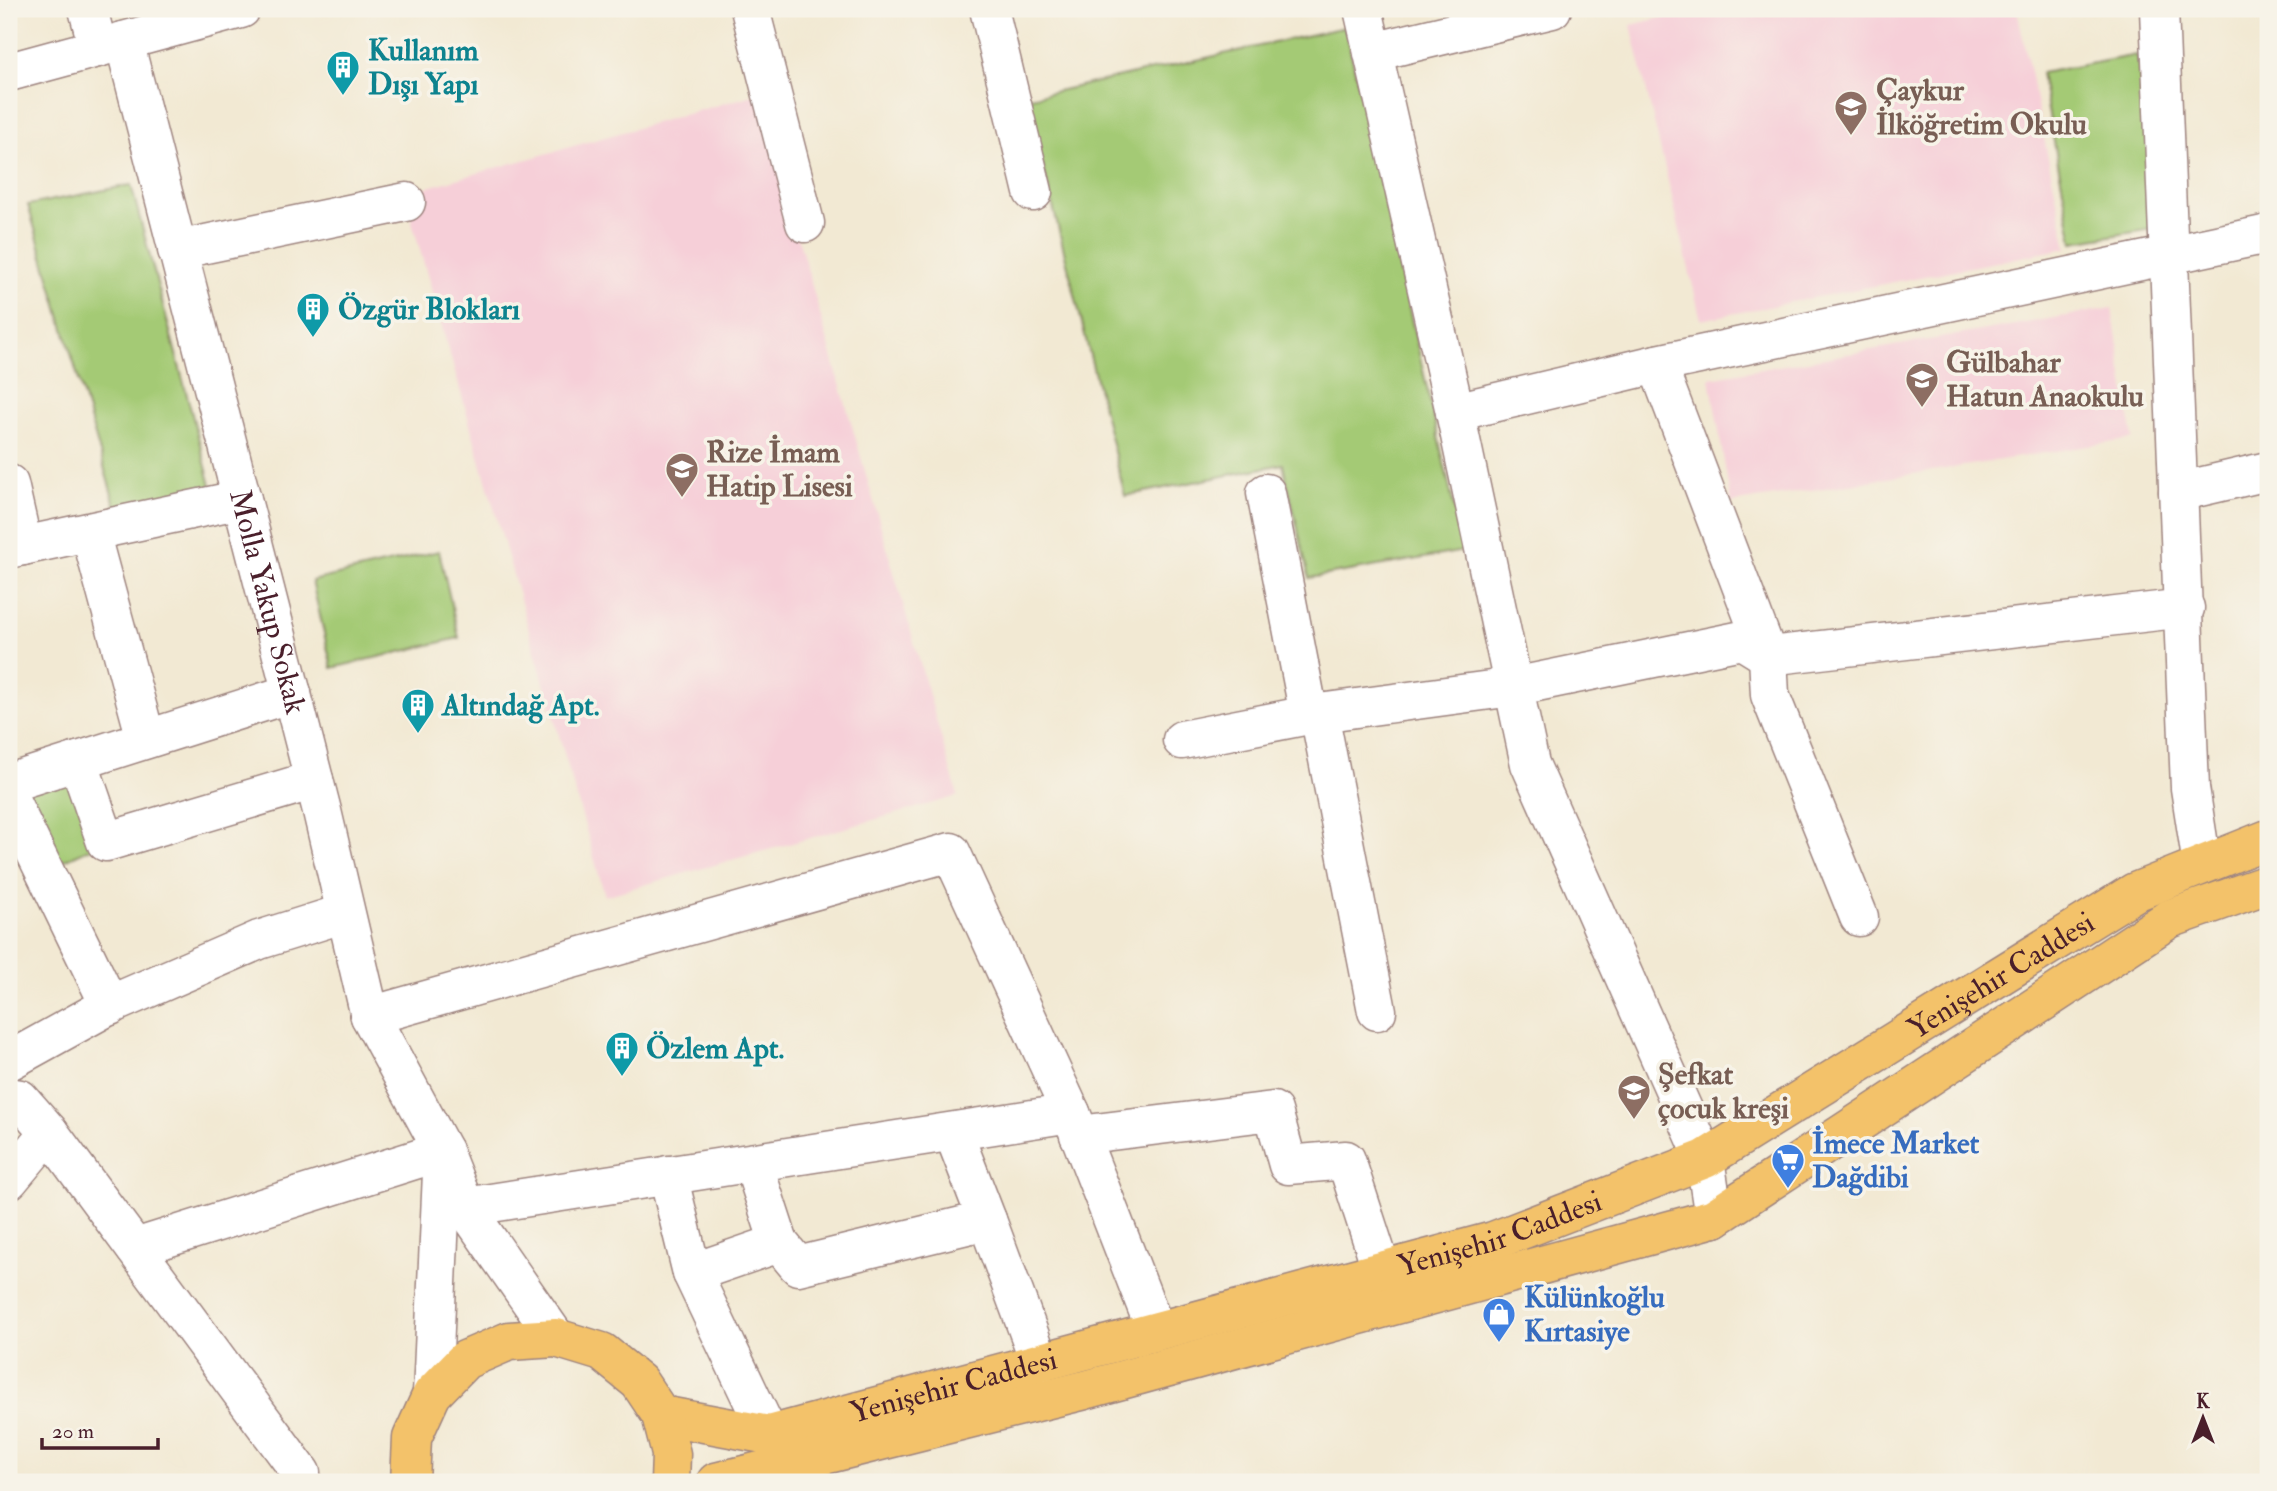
<svg xmlns="http://www.w3.org/2000/svg" width="2277" height="1491" font-family="'IM FELL Double Pica',serif">
<style>
.built{fill:#f6cfd8}
.green{fill:#a4ca75;stroke:#777450;stroke-width:2}
.lines{fill:none;stroke-linecap:round;stroke-linejoin:round}
.street-casing{stroke:#9e847f;stroke-width:41}
.primary-casing{stroke:#9e847f;stroke-width:41}
.street{stroke:#fff;stroke-width:38}
.primary{stroke:#f3c26a;stroke-width:38}
.labels{text-anchor:middle;stroke-width:7;stroke-linejoin:round;paint-order:stroke}
.culture-label{font-size:30px;font-weight:bold;fill:#0d838f;stroke:#f7f3e8;text-anchor:start}
.education-label{font-size:30px;font-weight:bold;fill:#785e54;stroke:#f7f3e8;text-anchor:start}
.street-label{font-size:30px;fill:#4a1f2b;stroke:#f7f3e8}
.shop-label{font-size:30px;font-weight:bold;fill:#366cbe;stroke:#f7f3e8;text-anchor:start}
</style>
<rect width="100%" height="100%" fill="#f7f3e8"/>
<filter id="ink" filterUnits="userSpaceOnUse"><feTurbulence type="fractalNoise" baseFrequency=".0143" numOctaves="2"/><feDisplacementMap in="SourceGraphic" scale="14" xChannelSelector="R" yChannelSelector="G"/><feConvolveMatrix kernelMatrix="1 2 1 2 8 2 1 2 1" color-interpolation-filters="sRGB"/></filter>
<filter id="wash" filterUnits="userSpaceOnUse"><feTurbulence type="fractalNoise" baseFrequency=".00686" numOctaves="4" result="noise"/><feDisplacementMap in="SourceGraphic" scale="28" xChannelSelector="R" yChannelSelector="G"/><feGaussianBlur stdDeviation="1.57" result="paint"/><feColorMatrix in="noise" values="0 0 0 0 0 0 0 0 0 0 0 0 0 0 0 0 0 1.4 0 .05"/><feComposite in="paint" operator="in"/></filter>
<g filter="url(#wash)">
<rect width="100%" height="100%" fill="#f2e9d3"/>
<g class="built">
<polygon points="1698,9 2017,9 2067,248 1701,320 1631,25"/>
<polygon points="757,94 958,796 605,896 404,194"/>
<polygon points="2112,308 2133,439 1731,503 1710,378"/>
</g>
<g class="green">
<polygon points="1345,27 1464,551 1309,578 1283,464 1125,496 1026,98"/>
<polygon points="2137,55 2159,228 2073,242 2041,73"/>
<polygon points="131,185 213,493 118,515 28,205"/>
<polygon points="439,551 459,638 332,668 312,581"/>
<polygon points="77,767 102,843 52,866 12,788"/>
</g>
</g>
<g filter="url(#ink)">
<g class="lines">
<defs>
<g id="street">
<polyline points="88,9 98,48"/>
<polyline points="750,9 805,223"/>
<polyline points="989,9 1033,192"/>
<polyline points="1363,9 1455,412 1530,764 1705,1159 1714,1218"/>
<polyline points="2159,9 2190,788 2202,865"/>
<path id="s1" d="M124 41 322 811 370 1016 443 1151 465 1207 556 1338"/>
<polyline points="1373,52 1552,9"/>
<polyline points="9,72 241,9"/>
<polyline points="177,250 406,202"/>
<polyline points="1657,364 1768,656 1770,695 1859,917"/>
<polyline points="1455,412 1657,364 2268,234"/>
<polyline points="9,484 23,546"/>
<polyline points="2178,492 2268,471"/>
<polyline points="1266,493 1309,715"/>
<polyline points="90,532 146,739"/>
<polyline points="9,549 242,499"/>
<polyline points="1319,713 1377,1011"/>
<polyline points="1182,740 1319,713 1513,687 1742,640 1768,656 2185,608"/>
<polyline points="78,761 106,842 314,780"/>
<polyline points="9,783 292,693"/>
<polyline points="9,798 110,1006"/>
<polyline points="370,1016 951,852 1071,1113"/>
<polyline points="9,1061 112,1004 259,940 345,913"/>
<polyline points="9,1097 20,1099 49,1132 301,1473"/>
<polyline points="1079,1135 1273,1111 1288,1165 1346,1160 1382,1271"/>
<polyline points="668,1175 692,1273 779,1243 753,1163"/>
<polyline points="9,1180 49,1132"/>
<polyline points="465,1207 1071,1113 1156,1331"/>
<polyline points="987,1220 1040,1363"/>
<polyline points="779,1243 798,1266 987,1220 953,1132"/>
<polyline points="135,1248 443,1151 432,1394"/>
<polyline points="692,1273 769,1435"/>
</g>
<g id="primary">
<path id="s2" d="M661 1415 769 1435 1493 1241 1705 1159 2135 892 2268 839"/>
<polyline points="410,1482 412,1438 432,1394 465,1360 509,1341 556,1338 602,1352 639,1382 661,1415 671,1454 670,1482"/>
<polyline points="716,1482 1085,1390 1714,1218 2169,919 2268,884"/>
</g>
</defs>
<use href="#street" class="street-casing"/>
<use href="#primary" class="primary-casing"/>
<use href="#street" class="street"/>
<use href="#primary" class="primary"/>
</g>
</g>
<defs>
<symbol id="building-pin" viewBox="-11 -11 22 30"><path d="M0 17L-7.5 6A9.5 9.5 0 1 1 7.5 6Z" fill="#0f9aa8" stroke="#f7f3e8"/><path d="M-4-6H4V6H1V3H-1V6H-4ZM-2.5-4.3h1.7v1.8h-1.7ZM.8-4.3h1.7v1.8H.8ZM-2.5-1h1.7V.8h-1.7ZM.8-1h1.7V.8H.8Z" fill="#fff"/></symbol>
<symbol id="school-pin" viewBox="-11 -11 22 30"><path d="M0 17L-7.5 6A9.5 9.5 0 1 1 7.5 6Z" fill="#8d6e63" stroke="#f7f3e8"/><path d="M0-5L7-2L0 1L-7-2ZM-4 1L0 2.5L4 1V4Q0 6-4 4Z" fill="#fff"/></symbol>
<symbol id="supermarket-pin" viewBox="-11 -11 22 30"><path d="M0 17L-7.5 6A9.5 9.5 0 1 1 7.5 6Z" fill="#3f7fe0" stroke="#f7f3e8"/><path d="M-6-5.5h2.5l.6 2H6L4.5 2H-2.5L-4.4-4H-6ZM-1.5 3.2a1.3 1.3 0 1 0 .1 0ZM3 3.2a1.3 1.3 0 1 0 .1 0Z" fill="#fff"/></symbol>
<symbol id="shop-pin" viewBox="-11 -11 22 30"><path d="M0 17L-7.5 6A9.5 9.5 0 1 1 7.5 6Z" fill="#3f7fe0" stroke="#f7f3e8"/><path d="M-5-2.5h2.3a2.7 3.5 0 0 1 5.4 0H5L5.5 6h-11ZM-1.5-2.5h3a1.5 2.3 0 0 0-3 0Z" fill="#fff"/></symbol>
</defs>
<g fill-rule="evenodd">
<use href="#building-pin" x="324" y="48" width="38" height="52"/>
<use href="#school-pin" x="1832" y="88" width="38" height="52"/>
<use href="#building-pin" x="294" y="290" width="38" height="52"/>
<use href="#school-pin" x="1903" y="360" width="38" height="52"/>
<use href="#school-pin" x="663" y="450" width="38" height="52"/>
<use href="#building-pin" x="399" y="686" width="38" height="52"/>
<use href="#building-pin" x="603" y="1029" width="38" height="52"/>
<use href="#school-pin" x="1615" y="1072" width="38" height="52"/>
<use href="#supermarket-pin" x="1769" y="1141" width="38" height="52"/>
<use href="#shop-pin" x="1480" y="1295" width="38" height="52"/>
</g>
<g class="labels">
<g class="culture-label">
<text x="368" y="60">Kullanım<tspan x="368" dy="34">Dışı Yapı</tspan></text>
<text x="338" y="319">Özgür Blokları</text>
<text x="442" y="715">Altındağ Apt.</text>
<text x="646" y="1058">Özlem Apt.</text>
</g>
<g class="education-label">
<text x="1876" y="100">Çaykur<tspan x="1876" dy="34">İlköğretim Okulu</tspan></text>
<text x="1946" y="372">Gülbahar<tspan x="1946" dy="34">Hatun Anaokulu</tspan></text>
<text x="706" y="462">Rize İmam<tspan x="706" dy="34">Hatip Lisesi</tspan></text>
<text x="1658" y="1084">Şefkat<tspan x="1658" dy="34">çocuk kreşi</tspan></text>
</g>
<g class="street-label">
<text dy="10" stroke="none"><textPath href="#s1" startOffset="579">Molla Yakup Sokak</textPath></text>
<text dy="10" stroke="none"><textPath href="#s2" startOffset="1435">Yenişehir Caddesi</textPath></text>
<text dy="10" stroke="none"><textPath href="#s2" startOffset="868">Yenişehir Caddesi</textPath></text>
<text dy="10" stroke="none"><textPath href="#s2" startOffset="301">Yenişehir Caddesi</textPath></text>
</g>
<g class="shop-label">
<text x="1812" y="1153">İmece Market<tspan x="1812" dy="34">Dağdibi</tspan></text>
<text x="1524" y="1307">Külünkoğlu<tspan x="1524" dy="34">Kırtasiye</tspan></text>
</g>
</g>
<rect width="2277" height="1491" fill="none" stroke="#f7f3e8" stroke-width="35"/>
<g transform="translate(2203 1418)" stroke="#f7f3e8" stroke-width="5" paint-order="stroke">
<path d="M0-5L12 26L0 18L-12 26Z" fill="#4a1f2b"/>
<text y="-10" font-size="19" font-weight="bold" text-anchor="middle" fill="#4a1f2b">K</text>
</g>
<path d="M42 1438v10h116v-10" fill="none" stroke="#4a1f2b" stroke-width="3.5"/>
<text x="52" y="1438" font-size="21" fill="#4a1f2b" stroke="#f7f3e8" stroke-width="5" paint-order="stroke">20 m</text>
</svg>
